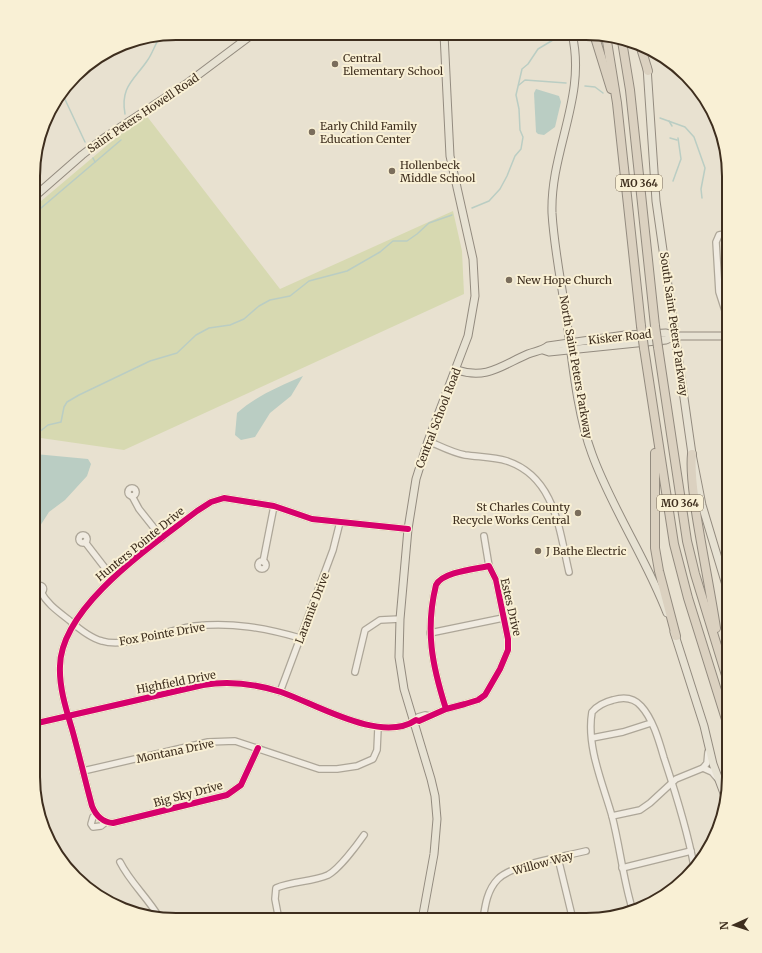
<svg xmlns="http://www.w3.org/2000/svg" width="762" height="953" font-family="Merriweather,serif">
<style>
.green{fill:#d7d9b1}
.water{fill:#bacdc3}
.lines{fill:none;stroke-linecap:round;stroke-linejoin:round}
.stream{stroke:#bacdc3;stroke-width:1.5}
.minor-casing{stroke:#ada698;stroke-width:8}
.major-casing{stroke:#938b7f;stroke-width:9}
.highway-casing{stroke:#938b7f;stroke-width:10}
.minor{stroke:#f0ebe1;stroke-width:5.5}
.major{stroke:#e7e2d3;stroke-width:7}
.highway{stroke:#dbd1c0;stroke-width:8}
.highway-bridge-casing{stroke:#938b7f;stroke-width:10;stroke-linecap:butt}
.highway-bridge{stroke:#dbd1c0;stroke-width:8}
.cycleway-casing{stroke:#f9f0d5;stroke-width:8}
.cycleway{stroke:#d6006c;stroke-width:6}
.poi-dot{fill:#7a6d5c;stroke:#f9f0d5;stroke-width:1.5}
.labels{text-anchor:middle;stroke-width:4;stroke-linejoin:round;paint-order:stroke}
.shield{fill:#f9f0d5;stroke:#766855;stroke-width:1}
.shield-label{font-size:10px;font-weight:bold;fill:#3e2e1e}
.poi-label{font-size:11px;fill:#3e2e1e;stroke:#f9f0d5;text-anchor:start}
.street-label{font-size:11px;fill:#3e2e1e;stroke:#f9f0d5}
.rim{fill:none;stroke:#3e2e1e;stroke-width:2}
</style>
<rect width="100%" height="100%" fill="#e8e1d0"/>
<polygon class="green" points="146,115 280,289 453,211 462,251 464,294 124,450 34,437 34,207 111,142"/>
<g class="water">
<polygon points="536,89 559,96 561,102 555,127 544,135 538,134 536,132 534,93"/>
<path d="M303 376 291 396 270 413 255 437 241 440 235 435 237 413C256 396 280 386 303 376Z"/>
<polygon points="35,454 88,459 91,464 87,476 65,500 49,512 33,537"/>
</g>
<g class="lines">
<g class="stream">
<polyline points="519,85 525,80 566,83"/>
<polyline points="585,86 595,87 603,93"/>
<polyline points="62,93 85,142"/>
<path d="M125 114C120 87 134 80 147 61 153 53 155 43 161 36"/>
<polyline points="660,118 685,127 694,137 705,168 701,189 702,198"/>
<polyline points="669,121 672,126"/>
<polyline points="670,138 677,140"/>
<polyline points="93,158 95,162"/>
<polyline points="673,181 681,159 678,138"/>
<polyline points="472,208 489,201 500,189 507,176 515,156 521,149 523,137 520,130 519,109 516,95 522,69 528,64 538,49 563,34"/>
<polyline points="34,214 121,140"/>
<polyline points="34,436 48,425 61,422 64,407 67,402 79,395 150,361 177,353 196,335 209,328 230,325 244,319 259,306 270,300 290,296 309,281 347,271 380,252 393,241 407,241 417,234 429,223 452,215"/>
</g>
<defs>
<g id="minor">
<polyline points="729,336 728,320 719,292 716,242 719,235 729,233"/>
<path d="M428 441C440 446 453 453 465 455 479 457 494 457 507 461 555 477 559 529 569 572"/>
<circle cx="132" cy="492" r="4"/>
<polyline points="132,496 139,509 162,538"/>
<circle cx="83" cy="539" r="4"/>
<polyline points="484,536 489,566"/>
<polyline points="85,542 112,577"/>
<circle cx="262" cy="565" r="4"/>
<polyline points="263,562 274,506"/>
<circle cx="40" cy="589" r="3.5"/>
<path d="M41 592C47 604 59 612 69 620 78 628 90 638 102 641 126 649 169 629 195 626 232 622 265 628 300 638"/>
<polyline points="430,633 503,618"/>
<polyline points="355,672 365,630 380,620 400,619"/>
<polyline points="280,692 333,550 340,522"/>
<polyline points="416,720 418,717 425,715 429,716"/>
<path d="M33 724 203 685C228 681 256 684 281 692 316 704 381 744 416 720L419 721 446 709C432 665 425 630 436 585 442 572 475 569 489 566L496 580 508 639V650L500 669 485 695 478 700 465 704 446 709"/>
<polyline points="592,738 623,732 651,723"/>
<path d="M258 748 241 785 227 795 113 823C102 822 96 816 92 806 85 780 79 754 72 729 66 709 59 687 60 666 61 606 153 545 197 511L211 502 224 498 274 506 312 519 408 529"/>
<polyline points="703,768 712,772 717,778"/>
<polyline points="83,771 208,742 235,741 319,769 337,769 357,766 373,759 377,750 378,728"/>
<polyline points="96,814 93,817 91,824 93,827 101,826 106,822"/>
<path d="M612 816C603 784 586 746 592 712 597 706 605 702 613 700 623 697 633 697 641 706 653 719 659 741 664 758 676 794 687 829 694 866"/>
<polyline points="558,858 573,920"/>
<path d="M120 862C130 882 147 897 159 917"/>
<polyline points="622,868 691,851"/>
<path d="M632 908C623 878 620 847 612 816L640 810 650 803 676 779 703 768 707 763 708 752"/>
<path d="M279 920 275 899 276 888C293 881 312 882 328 875 339 869 357 845 364 835"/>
<path d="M483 920C485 906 487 890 498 879 513 864 563 857 586 851"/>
<polyline points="562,920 572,917"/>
</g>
<g id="major">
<path d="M572 34C587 96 550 151 552 213 554 247 561 281 566 315 572 358 577 414 592 454 612 509 646 558 667 613"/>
<polyline points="647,67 656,201 692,454 702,505 729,595"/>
<polyline points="34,197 82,155 104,138 186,84 254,33"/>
<polyline points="543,350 549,352 666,340 675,336"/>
<path d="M457 370C487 380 502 365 528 354 535 351 542 351 548 346L625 335 666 333 675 336H729"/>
<polyline points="674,632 704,726 713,764 725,796"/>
<polyline points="422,920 434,854 437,819 435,796 431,779 404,689 399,657 400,619 408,529 416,479 428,441 468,336 475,296 473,259 450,156 444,34"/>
</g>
<g id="highway">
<polyline points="594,34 611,89"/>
<polyline points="606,35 617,103 641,326"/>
<polyline points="622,41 630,90 655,326"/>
<polyline points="641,48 648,71"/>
<polyline points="658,347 687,541 695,574 729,685"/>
<polyline points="644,348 674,544 688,598 729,729"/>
<polyline points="655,453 655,548 659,571 676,636"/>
<path d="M692 454C690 474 694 493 696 512 702 551 710 589 716 628"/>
</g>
</defs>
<use href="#minor" class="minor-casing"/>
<use href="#major" class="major-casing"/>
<use href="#highway" class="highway-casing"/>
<use href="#minor" class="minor"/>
<use href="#major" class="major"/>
<use href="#highway" class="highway"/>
<defs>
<g id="highway-bridge">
<polyline points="641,326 644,348"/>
<polyline points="655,326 658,347"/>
</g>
</defs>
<use href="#highway-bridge" class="highway-bridge-casing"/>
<use href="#highway-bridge" class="highway-bridge"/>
<defs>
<g id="cycleway">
<path d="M33 724 203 685C228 681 256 684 281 692 316 704 381 744 416 720L419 721 446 709C432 665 425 630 436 585 442 572 475 569 489 566L496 580 508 639V650L500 669 485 695 478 700 465 704 446 709"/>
<path d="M258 748 241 785 227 795 113 823C102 822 96 816 92 806 85 780 79 754 72 729 66 709 59 687 60 666 61 606 153 545 197 511L211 502 224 498 274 506 312 519 408 529"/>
</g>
</defs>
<use href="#cycleway" class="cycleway-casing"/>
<use href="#cycleway" class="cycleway"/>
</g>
<g class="poi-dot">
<circle cx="335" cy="64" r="4"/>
<circle cx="312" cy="132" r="4"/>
<circle cx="392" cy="171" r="4"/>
<circle cx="509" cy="280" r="4"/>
<circle cx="578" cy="513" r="4"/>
<circle cx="538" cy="551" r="4"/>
</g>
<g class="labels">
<g class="shield">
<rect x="616" y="175" width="46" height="16" rx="3"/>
<rect x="657" y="495" width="46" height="16" rx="3"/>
</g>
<g class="shield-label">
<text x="639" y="187">MO 364</text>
<text x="680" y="507">MO 364</text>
</g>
<g class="poi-label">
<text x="343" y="62">Central<tspan x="343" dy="13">Elementary School</tspan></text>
<text x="320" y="130">Early Child Family<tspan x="320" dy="13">Education Center</tspan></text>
<text x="400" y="169">Hollenbeck<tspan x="400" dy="13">Middle School</tspan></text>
<text x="517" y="284">New Hope Church</text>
<text x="570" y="511" text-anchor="end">St Charles County<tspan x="570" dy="13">Recycle Works Central</tspan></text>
<text x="546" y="555">J Bathe Electric</text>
</g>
<g class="street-label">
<text transform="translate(143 113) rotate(-34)" y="4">Saint Peters Howell Road</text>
<text transform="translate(674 324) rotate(82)" y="4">South Saint Peters Parkway</text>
<text transform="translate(620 337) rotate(-6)" y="4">Kisker Road</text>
<text transform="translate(576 367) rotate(80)" y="4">North Saint Peters Parkway</text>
<text transform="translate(438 418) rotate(-69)" y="4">Central School Road</text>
<text transform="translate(140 544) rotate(-39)" y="4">Hunters Pointe Drive</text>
<text transform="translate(511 607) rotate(77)" y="4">Estes Drive</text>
<text transform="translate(312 608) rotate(-69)" y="4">Laramie Drive</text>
<text transform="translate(162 634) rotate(-10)" y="4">Fox Pointe Drive</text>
<text transform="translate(176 682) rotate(-11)" y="4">Highfield Drive</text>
<text transform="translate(175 751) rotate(-12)" y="4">Montana Drive</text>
<text transform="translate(188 794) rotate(-15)" y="4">Big Sky Drive</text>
<text transform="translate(543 863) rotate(-15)" y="4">Willow Way</text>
</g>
</g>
<path d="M0 0H762V953H0ZM176 40H586A136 136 0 0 1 722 176V777A136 136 0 0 1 586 913H176A136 136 0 0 1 40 777V176A136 136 0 0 1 176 40Z" fill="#f9f0d5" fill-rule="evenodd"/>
<path class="rim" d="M176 40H586A136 136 0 0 1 722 176V777A136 136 0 0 1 586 913H176A136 136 0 0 1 40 777V176A136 136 0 0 1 176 40Z"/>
<g transform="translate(734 925) rotate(267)" stroke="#f9f0d5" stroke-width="3" paint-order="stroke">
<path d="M0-3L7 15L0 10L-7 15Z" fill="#3e2e1e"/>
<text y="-6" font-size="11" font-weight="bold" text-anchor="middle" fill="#3e2e1e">N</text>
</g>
</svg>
